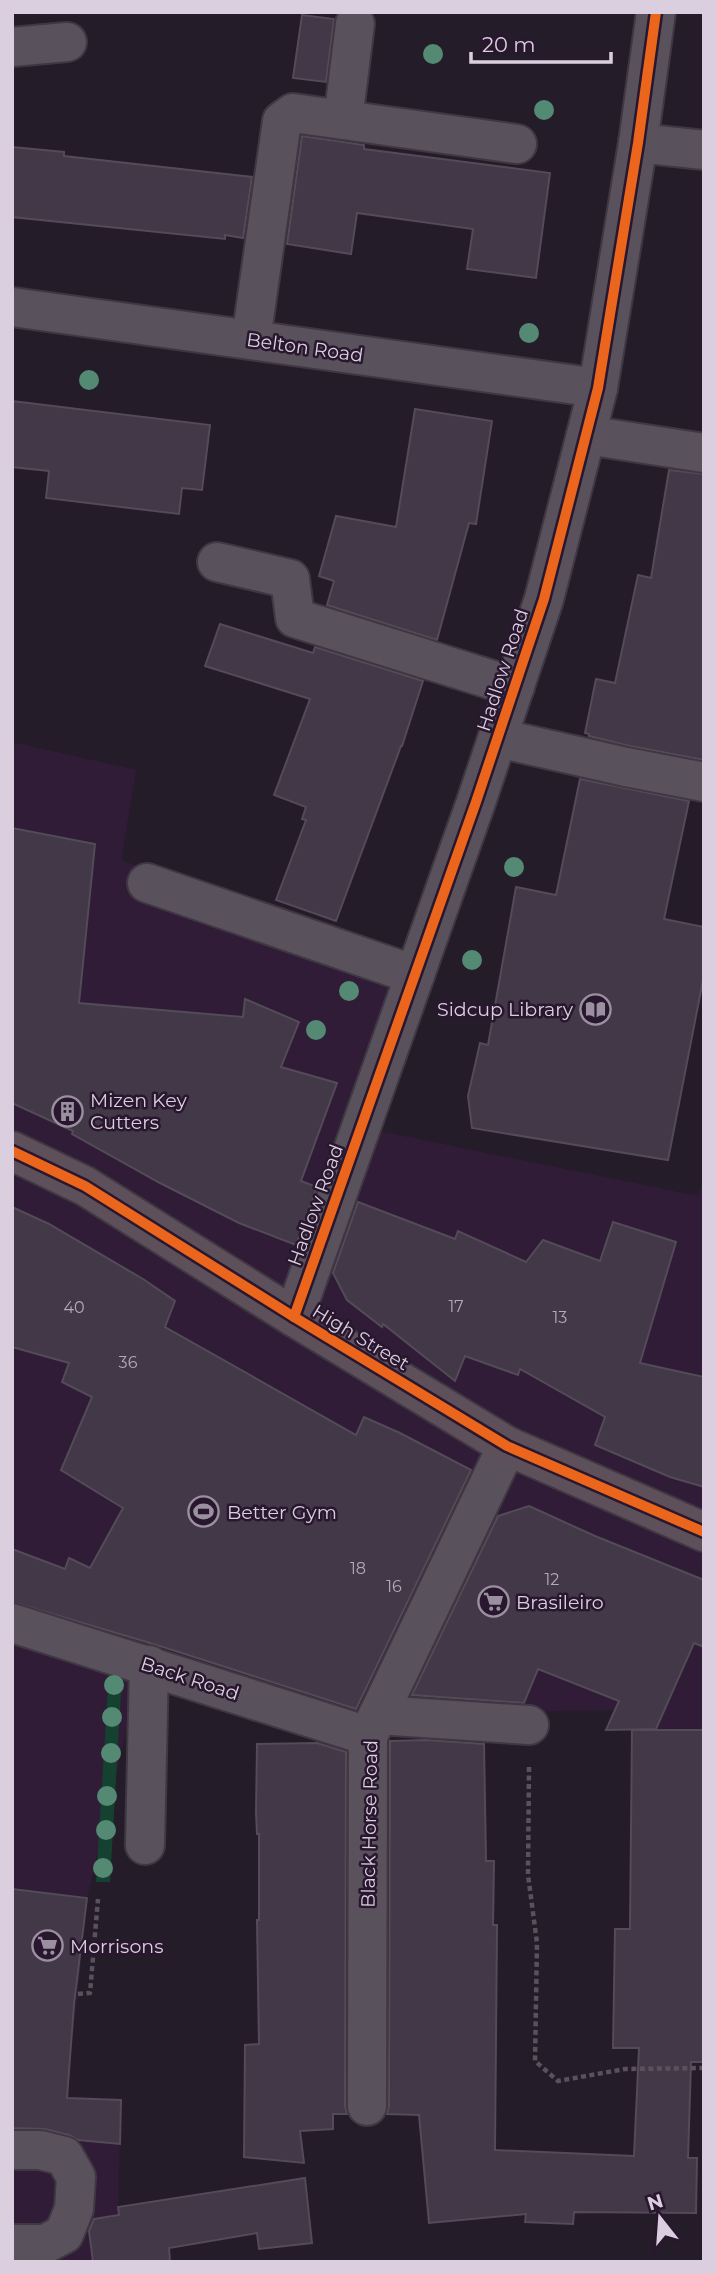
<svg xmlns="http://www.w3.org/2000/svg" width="716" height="2274" font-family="Montserrat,sans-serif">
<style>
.built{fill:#301c37}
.green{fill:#154230}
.building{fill:#423847;stroke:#534b57;stroke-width:2}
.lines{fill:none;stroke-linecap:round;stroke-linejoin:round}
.minor-casing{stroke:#3f3842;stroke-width:42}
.major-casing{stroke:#3f3842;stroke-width:42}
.path{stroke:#59525c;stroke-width:4.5;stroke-dasharray:5 3.5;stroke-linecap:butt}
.minor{stroke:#59525c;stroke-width:38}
.major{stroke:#5d505a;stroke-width:38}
.cycleway-casing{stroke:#28172e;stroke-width:15}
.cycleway{stroke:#eb651d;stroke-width:10}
.tree{fill:#548973}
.labels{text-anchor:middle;stroke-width:5;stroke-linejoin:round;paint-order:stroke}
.number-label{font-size:16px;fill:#b5a9b9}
.street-label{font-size:19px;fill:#dbcfdf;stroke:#28172e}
.poi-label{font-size:19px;fill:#dbcfdf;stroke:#28172e;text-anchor:start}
</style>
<rect width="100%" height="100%" fill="#251c29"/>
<polygon class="built" points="12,742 136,770 121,860 405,960 350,1125 698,1196 704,1176 704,1787 652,1781 621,1710 492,1712 139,1677 87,1898 78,1994 65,2097 121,2100 118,2207 126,2262 12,2262"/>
<polygon class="green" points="109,1671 122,1675 110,1882 96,1882"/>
<g class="building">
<polygon points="302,15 334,19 326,82 293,78"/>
<polygon points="302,136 364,145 364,149 550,173 536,278 467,269 473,229 357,213 351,254 287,244"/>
<polygon points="12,147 64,152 64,156 252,177 243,238 225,235 225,239 12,217"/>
<polygon points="12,401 210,425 202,490 182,488 179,514 46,498 49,471 12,467"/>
<polygon points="415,409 492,421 476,524 469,523 437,640 327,605 334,581 319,576 336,516 396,527"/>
<polygon points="669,470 704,474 704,760 630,746 589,736 589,734 585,733 596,679 615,683 638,575 651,578"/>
<polygon points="220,624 313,653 315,647 423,681 402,746 401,746 336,921 276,900 306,820 302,819 306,807 274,795 310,699 205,666"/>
<polygon points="580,779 689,801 664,919 704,927 704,975 668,1160 472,1128 468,1096 480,1043 488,1045 516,887 556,895"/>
<polygon points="12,828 95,844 79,1003 243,1017 245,999 299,1022 281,1067 337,1083 301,1181 317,1187 296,1245 239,1223 160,1183 72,1134 73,1131 12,1103"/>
<polygon points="358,1202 455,1239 458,1231 526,1262 543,1240 600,1261 613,1222 676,1242 640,1363 704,1377 704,1487 670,1477 595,1445 605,1417 520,1369 518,1375 465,1356 455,1381 383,1324 382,1327 347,1300 333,1273"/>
<polygon points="12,1207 49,1224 143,1279 175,1301 165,1327 356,1435 364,1417 400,1433 471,1470 356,1709 160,1646 12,1602 12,1549 65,1569 69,1558 90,1568 123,1508 61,1470 92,1397 62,1382 69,1363 12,1347"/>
<polygon points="529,1506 595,1536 704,1580 704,1647 694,1643 656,1729 606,1730 619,1701 538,1669 524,1703 412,1695 498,1516"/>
<polygon points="632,1730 704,1730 704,2062 691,2062 688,2158 697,2158 696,2213 574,2212 573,2224 525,2222 526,2214 429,2223 419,2115 387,2114 389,2106 390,1741 427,1740 484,1744 486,1861 494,1861 493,1925 497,1925 495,2150 634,2156 639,2048 613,2048 615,1929 630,1929"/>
<polygon points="317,1743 346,1752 345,2106 347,2114 333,2114 333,2129 300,2131 304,2163 244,2157 245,2045 259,2044 257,1920 259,1920 259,1834 257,1834 256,1813 257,1744"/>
<polygon points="12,1889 87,1898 74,2004 67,2098 121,2100 120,2144 78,2140 69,2135 45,2129 12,2128"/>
<polygon points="305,2178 312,2243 259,2249 257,2233 169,2248 170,2262 93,2262 89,2231 94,2219 119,2215 118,2207"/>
</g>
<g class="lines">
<defs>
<g id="minor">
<polyline points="12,47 67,42"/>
<polyline points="343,120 355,24"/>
<polyline points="638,143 704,150"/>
<polyline points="12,307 598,388"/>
<polyline points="251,340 282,121 293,113 517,144"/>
<polyline points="586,435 704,453"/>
<polyline points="217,562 290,579 295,618 515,687"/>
<polyline points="498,738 626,767 704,782"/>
<polyline points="147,883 415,975"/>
<polyline points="294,1317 476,802 544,599 598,388 638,143 656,12"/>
<polyline points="12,1623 368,1736"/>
<polyline points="378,1715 529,1725"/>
<polyline points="145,1845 149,1665"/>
<polyline points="367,2106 368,1736 507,1446"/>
<polyline points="12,2150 40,2150 64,2156 76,2177 74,2209 64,2234 45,2244 12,2244"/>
</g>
<polyline id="major" points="12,1151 85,1186 294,1317 507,1446 704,1532"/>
</defs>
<use href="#minor" class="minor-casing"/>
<use href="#major" class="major-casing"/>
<g class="path">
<polyline points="529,1767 528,1875 537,1943 535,2061 558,2081 625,2069 704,2068"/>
<polyline points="78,1994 90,1993 98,1899"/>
</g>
<use href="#minor" class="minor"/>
<use href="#major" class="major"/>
<defs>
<g id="cycleway">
<polyline points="12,1151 85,1186 294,1317 507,1446 704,1532"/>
<polyline points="294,1317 476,802 544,599 598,388 638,143 656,12"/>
</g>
</defs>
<use href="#cycleway" class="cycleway-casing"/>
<use href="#cycleway" class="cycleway"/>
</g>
<g class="tree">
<circle cx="433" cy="54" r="10"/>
<circle cx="544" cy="110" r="10"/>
<circle cx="529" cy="333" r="10"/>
<circle cx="89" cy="380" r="10"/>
<circle cx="514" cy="867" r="10"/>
<circle cx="472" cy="960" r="10"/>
<circle cx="349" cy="991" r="10"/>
<circle cx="316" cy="1030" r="10"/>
<circle cx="114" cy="1685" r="10"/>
<circle cx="112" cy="1717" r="10"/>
<circle cx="111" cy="1753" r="10"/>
<circle cx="107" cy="1796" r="10"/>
<circle cx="106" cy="1830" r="10"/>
<circle cx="103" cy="1868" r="10"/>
</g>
<defs>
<symbol id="library-ring" viewBox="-11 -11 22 22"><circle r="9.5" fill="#28172e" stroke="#9b909f" stroke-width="1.5"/><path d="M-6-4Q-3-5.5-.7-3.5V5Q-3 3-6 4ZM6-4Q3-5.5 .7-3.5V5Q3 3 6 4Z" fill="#9b909f"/></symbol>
<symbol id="building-ring" viewBox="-11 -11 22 22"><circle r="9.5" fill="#28172e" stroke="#9b909f" stroke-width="1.5"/><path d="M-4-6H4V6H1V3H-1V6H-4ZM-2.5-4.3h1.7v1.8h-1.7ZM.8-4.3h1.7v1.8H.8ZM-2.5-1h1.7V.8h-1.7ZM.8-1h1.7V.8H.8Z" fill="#9b909f"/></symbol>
<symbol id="stadium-ring" viewBox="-11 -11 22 22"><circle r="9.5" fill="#28172e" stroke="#9b909f" stroke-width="1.5"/><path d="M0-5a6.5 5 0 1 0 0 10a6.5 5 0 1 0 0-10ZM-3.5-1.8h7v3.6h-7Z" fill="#9b909f"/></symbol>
<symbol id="supermarket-ring" viewBox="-11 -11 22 22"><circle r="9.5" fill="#28172e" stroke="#9b909f" stroke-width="1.5"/><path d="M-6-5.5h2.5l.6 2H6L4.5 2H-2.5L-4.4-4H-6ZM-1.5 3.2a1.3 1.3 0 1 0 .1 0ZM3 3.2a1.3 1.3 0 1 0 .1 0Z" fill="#9b909f"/></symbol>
</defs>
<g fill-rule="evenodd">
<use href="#library-ring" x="578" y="992" width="35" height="35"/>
<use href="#building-ring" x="50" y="1094" width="35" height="35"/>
<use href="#stadium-ring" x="186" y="1494" width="35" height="35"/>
<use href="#supermarket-ring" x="476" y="1584" width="35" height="35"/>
<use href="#supermarket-ring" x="30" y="1928" width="35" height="35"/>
</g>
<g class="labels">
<g class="number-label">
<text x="456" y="1312">17</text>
<text x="74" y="1313">40</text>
<text x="560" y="1323">13</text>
<text x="128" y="1368">36</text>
<text x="358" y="1574">18</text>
<text x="552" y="1585">12</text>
<text x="394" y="1592">16</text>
</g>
<g class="street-label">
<text transform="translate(305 347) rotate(8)" y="7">Belton Road</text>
<text transform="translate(502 670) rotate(-72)" y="7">Hadlow Road</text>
<text transform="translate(315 1205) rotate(-70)" y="7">Hadlow Road</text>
<text transform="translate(361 1337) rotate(31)" y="7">High Street</text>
<text transform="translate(190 1678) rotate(18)" y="7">Back Road</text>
<text transform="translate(369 1824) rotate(-89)" y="7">Black Horse Road</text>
</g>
<g class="poi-label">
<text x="573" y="1016" text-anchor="end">Sidcup Library</text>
<text x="90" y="1107">Mizen Key<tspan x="90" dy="22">Cutters</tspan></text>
<text x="227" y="1519">Better Gym</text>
<text x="516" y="1609">Brasileiro</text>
<text x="70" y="1953">Morrisons</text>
</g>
</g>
<rect width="716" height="2274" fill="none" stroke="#dbcfdf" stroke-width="28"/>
<g transform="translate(660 2218) rotate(343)" stroke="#28172e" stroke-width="5" paint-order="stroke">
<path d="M0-5L12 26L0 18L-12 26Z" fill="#dbcfdf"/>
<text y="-10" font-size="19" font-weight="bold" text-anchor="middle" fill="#dbcfdf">N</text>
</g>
<path d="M471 52v10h140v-10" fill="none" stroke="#dbcfdf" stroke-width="3.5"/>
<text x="482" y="52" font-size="21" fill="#dbcfdf" stroke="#28172e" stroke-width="5" paint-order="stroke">20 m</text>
</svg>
